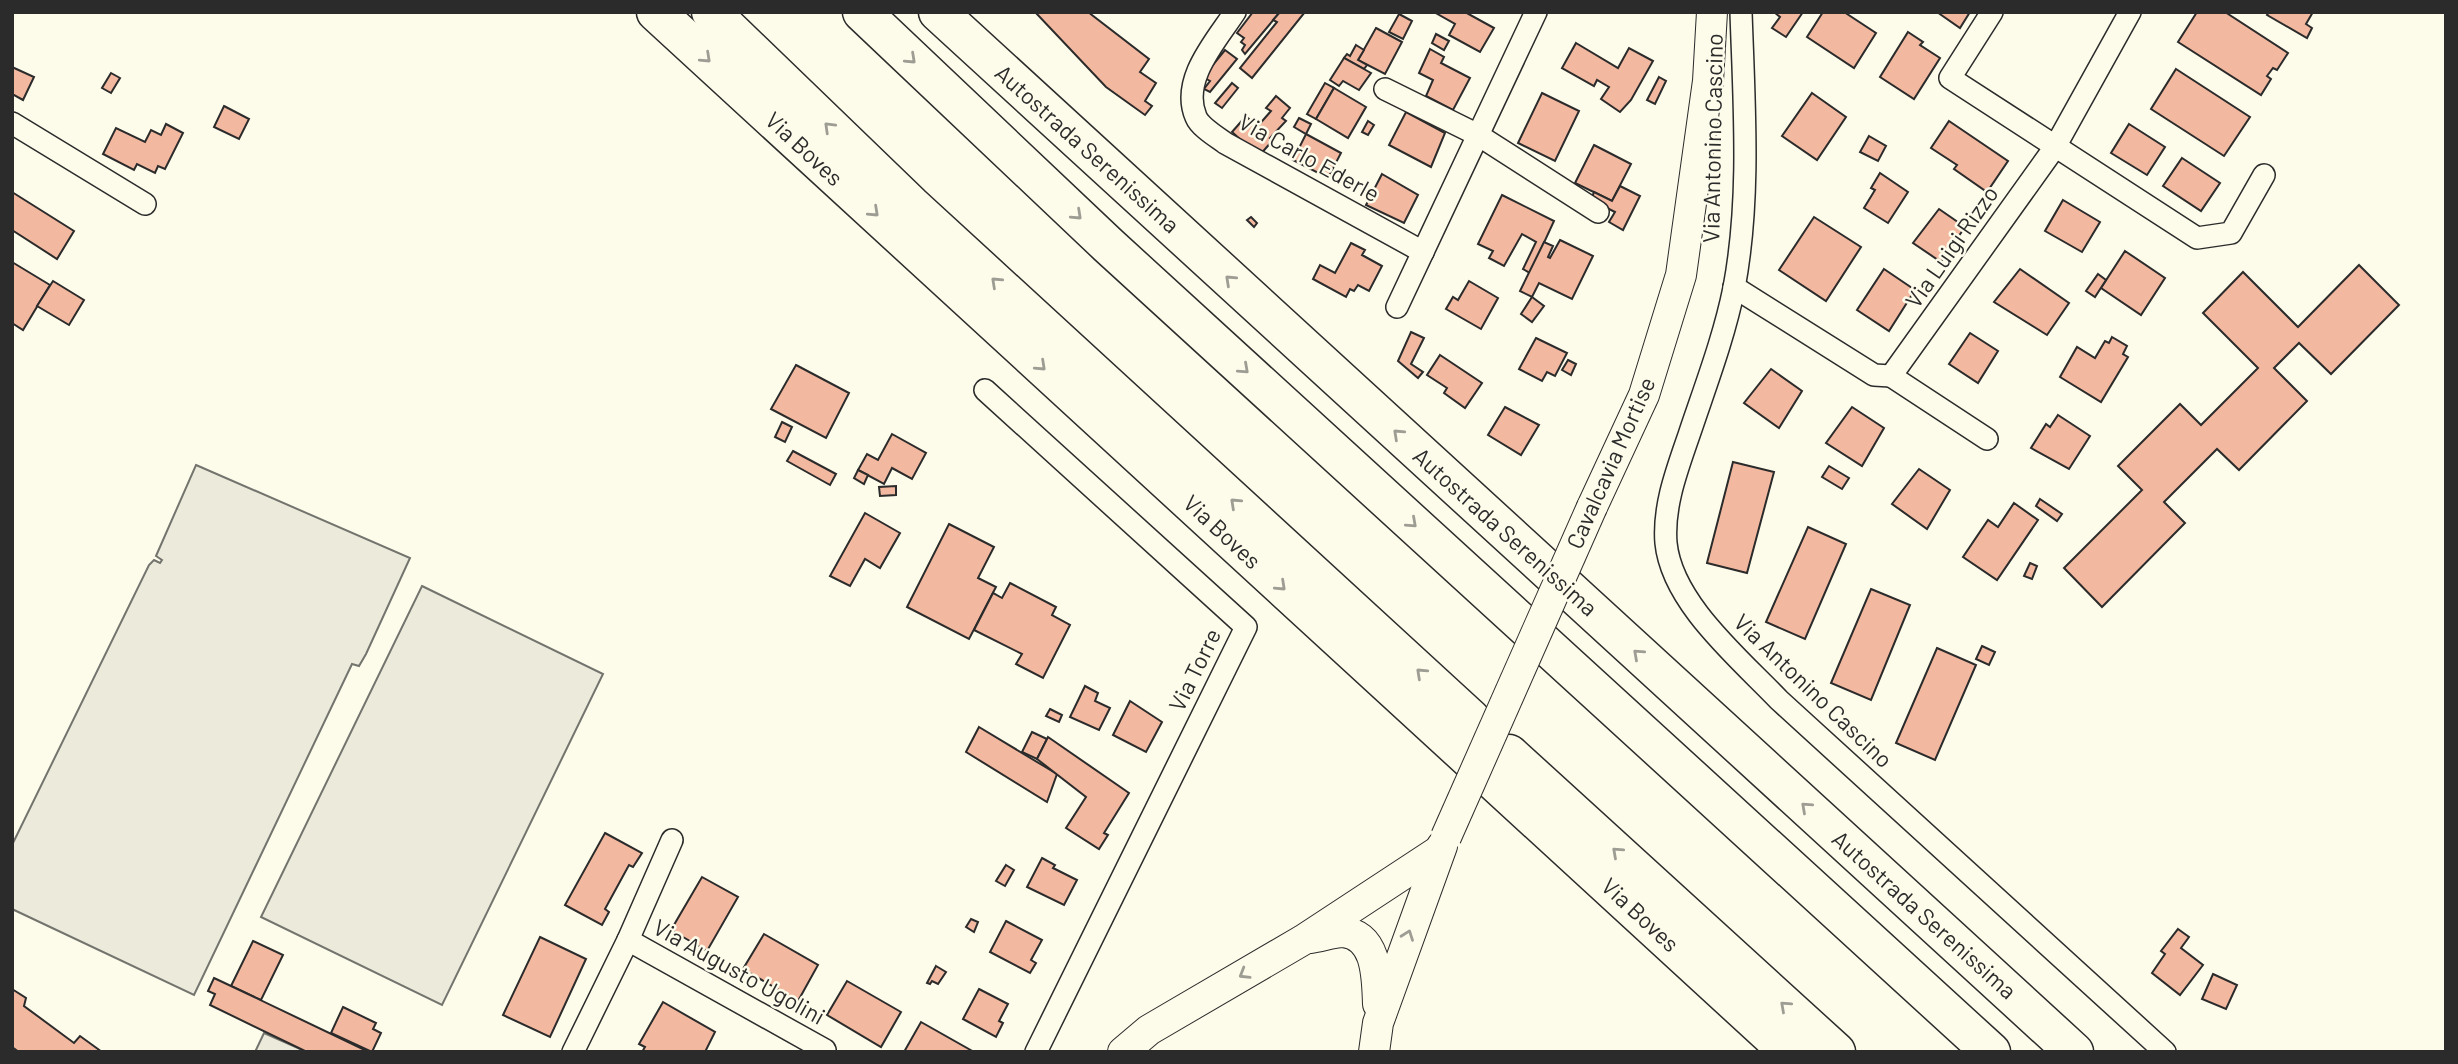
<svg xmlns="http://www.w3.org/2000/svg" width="2458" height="1064" font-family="Barlow,sans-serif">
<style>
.green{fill:#ecebdb;stroke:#74746e;stroke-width:2}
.parking{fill:#eceadb;stroke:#74746e;stroke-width:2}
.building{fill:#f2b8a0;stroke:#2b2b2b;stroke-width:2}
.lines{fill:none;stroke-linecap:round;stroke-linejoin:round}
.street-casing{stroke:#2b2b2b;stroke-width:24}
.secondary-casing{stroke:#2b2b2b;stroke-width:32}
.highway-casing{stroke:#2b2b2b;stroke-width:41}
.street{stroke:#fdfbea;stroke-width:21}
.secondary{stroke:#fdfbea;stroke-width:30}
.highway{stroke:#fdfbea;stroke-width:38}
.secondary-bridge-casing{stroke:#2b2b2b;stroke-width:32;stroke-linecap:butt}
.secondary-bridge{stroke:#fdfbea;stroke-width:30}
.oneway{stroke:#9e9d94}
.labels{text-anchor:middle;stroke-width:5;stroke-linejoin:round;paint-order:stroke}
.street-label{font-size:23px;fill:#2b2b2b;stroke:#fdfbea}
</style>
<rect width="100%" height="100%" fill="#fdfbea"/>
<g class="green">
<polygon points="196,465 410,558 366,654 359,666 352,664 194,995 12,909 12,845 149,565 154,560 160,563 162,560 156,556"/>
<polygon points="422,586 603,674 442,1005 261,917"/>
</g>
<polygon class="parking" points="264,1033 307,1052 255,1052"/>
<g class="building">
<polygon points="1035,12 1088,12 1149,59 1140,72 1156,83 1145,101 1152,106 1145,115 1106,87"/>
<polygon points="1253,12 1280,12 1245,54 1242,50 1245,45 1241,42 1244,38 1237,33"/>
<polygon points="1280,12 1305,12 1252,78 1240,68 1277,22 1273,20"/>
<polygon points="1434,12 1465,12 1494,28 1480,52 1449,35 1455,24"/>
<polygon points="1774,12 1803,12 1786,37 1772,28 1780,17"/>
<polygon points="1823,12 1844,12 1876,33 1854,68 1807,37"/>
<polygon points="1937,12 1970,12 1960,28"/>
<polygon points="2197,12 2225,12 2288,53 2277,70 2273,68 2267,76 2271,79 2261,95 2178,42"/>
<polygon points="2269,12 2313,12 2306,24 2312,28 2307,38 2267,15"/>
<polygon points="1399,14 1412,21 1403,39 1389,32"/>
<polygon points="1376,28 1402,42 1385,74 1358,60"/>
<polygon points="1908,32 1923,42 1920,45 1940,58 1914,99 1880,77"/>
<polygon points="1436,34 1449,41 1444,50 1432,43"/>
<polygon points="1576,43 1618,68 1629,48 1653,61 1631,100 1620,112 1601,99 1609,87 1597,80 1594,86 1562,68"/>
<polygon points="1356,45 1364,50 1358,60 1367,65 1364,69 1344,58 1347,54 1350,56"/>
<polygon points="1430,49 1444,57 1441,63 1470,78 1453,110 1426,96 1433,80 1419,73"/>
<polygon points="1225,50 1237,59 1210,92 1204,89 1210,81 1203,77"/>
<polygon points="1344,58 1371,73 1359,90 1343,81 1339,86 1330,80"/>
<polygon points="12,67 34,77 23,100 12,94"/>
<polygon points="2176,69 2250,117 2224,156 2151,109"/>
<polygon points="111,73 120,78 111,93 102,88"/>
<polygon points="1659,77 1666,81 1655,104 1647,100"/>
<polygon points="1232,83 1238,88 1222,108 1215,103"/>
<polygon points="1325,83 1334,88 1316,119 1307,114"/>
<polygon points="1334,88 1366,107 1348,138 1316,119"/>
<polygon points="1542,93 1579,111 1555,161 1518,143"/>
<polygon points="1812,93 1846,117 1817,160 1782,136"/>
<polygon points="1276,96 1290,108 1282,118 1286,121 1270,138 1273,140 1259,156 1232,132 1246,116 1257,127 1271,111 1266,108"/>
<polygon points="224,106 249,119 239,139 214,127"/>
<polygon points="1406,112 1445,133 1431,167 1389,145"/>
<polygon points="1299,118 1311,124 1306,134 1294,127"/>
<polygon points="1368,121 1374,125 1368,135 1362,132"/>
<polygon points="1949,121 2008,161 1987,192 1954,169 1957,165 1931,148"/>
<polygon points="166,124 183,133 165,169 158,166 155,173 137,164 134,170 103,154 116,128 145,142 151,130 161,135"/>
<polygon points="2129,124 2165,147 2147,175 2111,153"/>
<polygon points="1306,134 1341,153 1328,178 1293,160"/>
<polygon points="1869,136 1886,146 1878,161 1860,152"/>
<polygon points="1594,145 1631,164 1612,201 1575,183"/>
<polygon points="2182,158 2220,183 2201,211 2163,186"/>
<polygon points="1880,173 1908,192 1888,223 1864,208 1875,190 1871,188"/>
<polygon points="1382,174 1418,195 1404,223 1366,205"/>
<polygon points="1620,186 1640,196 1623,230 1609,222 1615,212 1591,200 1594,192 1612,201"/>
<polygon points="12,192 74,231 57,259 12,230"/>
<polygon points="1502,195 1554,221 1530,273 1523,269 1536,242 1522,234 1504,266 1489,258 1493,251 1478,244"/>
<polygon points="2063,200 2100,222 2082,252 2045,231"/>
<polygon points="1939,209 1965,227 1941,262 1913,243"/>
<polygon points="1251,217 1257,223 1254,227 1247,220"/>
<polygon points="1814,217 1861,247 1826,301 1779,270"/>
<polygon points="1560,240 1593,256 1572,299 1539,283 1532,297 1520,291 1544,242 1553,246 1548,257 1550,258"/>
<polygon points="1351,243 1365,250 1362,255 1382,266 1369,291 1358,285 1354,291 1350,289 1346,297 1313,279 1320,265 1335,273"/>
<polygon points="2125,251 2165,278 2141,315 2101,288"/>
<polygon points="12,262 50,285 23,330 12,323"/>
<polygon points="2359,265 2399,305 2331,374 2299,343 2274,368 2307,401 2239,470 2217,449 2164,502 2185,523 2102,607 2064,568 2142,490 2118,466 2180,404 2201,425 2258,368 2203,313 2243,272 2298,327"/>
<polygon points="1884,269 1915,290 1889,331 1857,310"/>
<polygon points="2020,269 2069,303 2047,335 1994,302"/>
<polygon points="2098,274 2106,280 2095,297 2086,291"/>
<polygon points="53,281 84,300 69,325 37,306"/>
<polygon points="1469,281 1498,298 1481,329 1446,309 1453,297 1458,300"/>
<polygon points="1532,297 1544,306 1532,322 1521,314"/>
<polygon points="1411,332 1424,338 1411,364 1423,372 1418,378 1398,361"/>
<polygon points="1970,333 1998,351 1978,383 1949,364"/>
<polygon points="2112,337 2127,346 2123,354 2128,357 2101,402 2060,377 2077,347 2095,358 2105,341 2109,343"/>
<polygon points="1536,338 1567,353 1555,376 1547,372 1542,381 1519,369"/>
<polygon points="1440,355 1482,383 1465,408 1444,393 1447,388 1427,375"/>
<polygon points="1568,360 1576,364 1571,375 1562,370"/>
<polygon points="796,365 849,393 826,438 771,409"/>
<polygon points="1771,369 1802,391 1779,428 1744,403"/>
<polygon points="1505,407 1539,425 1521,455 1488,435"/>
<polygon points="1852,407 1884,428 1862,466 1826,443"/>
<polygon points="2058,415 2090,436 2069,469 2031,448 2046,424 2050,427"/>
<polygon points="782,422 792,427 785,442 775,437"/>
<polygon points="892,434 926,453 912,479 892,468 884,484 858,470 867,454 878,460"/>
<polygon points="793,451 836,474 830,485 787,461"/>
<polygon points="1733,462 1774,472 1747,573 1707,563"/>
<polygon points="1829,466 1849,478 1842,489 1822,477"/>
<polygon points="1919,469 1950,490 1927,529 1892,504"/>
<polygon points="858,470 868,475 864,484 854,478"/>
<polygon points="896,486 896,495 880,496 879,487"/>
<polygon points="2040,499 2062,514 2057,521 2036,506"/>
<polygon points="2014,503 2038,520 1997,580 1963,557 1988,520 1998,527"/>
<polygon points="865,513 900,533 880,568 865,559 850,586 830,576"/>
<polygon points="949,524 994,547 978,578 996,587 969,639 907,607"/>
<polygon points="1808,527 1846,544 1805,639 1766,622"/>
<polygon points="2030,563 2037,566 2032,579 2024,576"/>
<polygon points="1010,583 1056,607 1052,615 1070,625 1043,678 1016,664 1022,654 974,630 993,593 1002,598"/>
<polygon points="1871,589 1910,605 1871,700 1831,683"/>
<polygon points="1982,646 1995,652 1989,665 1976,659"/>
<polygon points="1937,648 1976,665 1935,760 1896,743"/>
<polygon points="1085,686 1098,693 1095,701 1110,708 1099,730 1070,717"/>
<polygon points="1130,701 1162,722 1146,752 1113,735"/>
<polygon points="1050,709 1062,715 1059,722 1046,716"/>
<polygon points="979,727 1057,774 1047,802 966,752"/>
<polygon points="1032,732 1047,739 1037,759 1022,752"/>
<polygon points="1048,737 1129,793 1104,833 1108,835 1099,849 1066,828 1086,797 1037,759"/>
<polygon points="605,833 642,853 633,867 629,865 605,909 609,912 602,925 565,905"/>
<polygon points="1042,858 1055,865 1053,868 1077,880 1064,905 1027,887"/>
<polygon points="1006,865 1014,870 1005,886 996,881"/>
<polygon points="702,877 738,897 707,951 671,930"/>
<polygon points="971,919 978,922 974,932 966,927"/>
<polygon points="1006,921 1042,940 1031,960 1036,963 1030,973 990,952"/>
<polygon points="2178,929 2189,937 2181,948 2203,965 2180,995 2152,973 2165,954 2161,951"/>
<polygon points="764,934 818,965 798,1001 743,969"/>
<polygon points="540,937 586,959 550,1037 503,1015"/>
<polygon points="253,941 283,955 261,1000 231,986"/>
<polygon points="936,966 946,972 938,984 932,981 930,984 927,983"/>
<polygon points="2213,974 2237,985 2226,1009 2202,999"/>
<polygon points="214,978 231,986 369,1052 307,1052 210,1005 215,994 208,991"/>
<polygon points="847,981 901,1012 881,1047 827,1015"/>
<polygon points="12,989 26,998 24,1006 74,1043 80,1036 102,1052 19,1052 12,1047"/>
<polygon points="979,989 1008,1004 999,1021 1003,1023 996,1037 963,1019"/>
<polygon points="663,1002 715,1032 705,1052 642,1052 645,1047 639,1044"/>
<polygon points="343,1007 376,1023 373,1029 381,1033 372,1052 331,1033"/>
<polygon points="921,1022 974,1052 904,1052"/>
</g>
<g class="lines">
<defs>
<g id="street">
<path d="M1235 12C1216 41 1180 80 1196 117 1200 127 1217 137 1225 143L1423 252"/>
<path d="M1741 12C1744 103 1751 198 1734 288 1724 338 1705 387 1689 435 1677 470 1663 506 1666 543 1672 603 1739 658 1779 700L2165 1052"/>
<polyline points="1992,12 1950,78 2197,238 2231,233 2264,175"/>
<polyline points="1385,89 1478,135 1598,212"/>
<polyline points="12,123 145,204"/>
<polyline points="1734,287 1874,375 1891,376 2055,147 2130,12"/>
<polyline points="1397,307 1536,12"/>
<polyline points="1891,376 1987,439"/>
<polyline points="985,390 1246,627 1036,1052"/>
<polyline points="628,940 672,840"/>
<polyline points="573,1052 628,940 825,1050"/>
</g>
<g id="secondary">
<polyline points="1592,507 1644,395 1681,275 1708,81 1712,12"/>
<path d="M1310 938C1320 937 1333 932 1343 932 1378 935 1377 980 1378 1004"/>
<polyline points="1123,1052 1149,1030 1303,940 1440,850"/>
<polyline points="1374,1052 1378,1023 1442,846"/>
</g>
<g id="highway">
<polyline points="656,12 1789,1052"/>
<polyline points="711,12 911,205 1471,719"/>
<polyline points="862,12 1108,245 1991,1052"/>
<polyline points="938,12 2074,1052"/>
<polyline points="1509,754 1836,1052"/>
</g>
</defs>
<use href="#street" class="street-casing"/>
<use href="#secondary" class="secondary-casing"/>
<use href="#highway" class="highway-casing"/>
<use href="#street" class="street"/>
<use href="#secondary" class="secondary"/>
<use href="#highway" class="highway"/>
<defs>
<polyline id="secondary-bridge" points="1446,837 1592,507"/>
</defs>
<use href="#secondary-bridge" class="secondary-bridge-casing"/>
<use href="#secondary-bridge" class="secondary-bridge"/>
</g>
<defs><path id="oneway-chevron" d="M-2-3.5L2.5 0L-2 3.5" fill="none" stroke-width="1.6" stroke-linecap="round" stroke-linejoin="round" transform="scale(1.75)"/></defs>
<g class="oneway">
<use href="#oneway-chevron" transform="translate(706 58) rotate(43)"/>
<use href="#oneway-chevron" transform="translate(911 59) rotate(43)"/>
<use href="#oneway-chevron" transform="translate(829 127) rotate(-136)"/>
<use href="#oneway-chevron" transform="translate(874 212) rotate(43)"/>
<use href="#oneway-chevron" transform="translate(1077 215) rotate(43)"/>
<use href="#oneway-chevron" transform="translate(1230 280) rotate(-137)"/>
<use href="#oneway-chevron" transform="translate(996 282) rotate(-137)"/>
<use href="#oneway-chevron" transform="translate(1041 366) rotate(43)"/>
<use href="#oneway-chevron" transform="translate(1244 369) rotate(42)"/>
<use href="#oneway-chevron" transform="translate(1398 434) rotate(-137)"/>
<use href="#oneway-chevron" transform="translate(1235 503) rotate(-137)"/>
<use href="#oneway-chevron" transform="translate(1412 523) rotate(42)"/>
<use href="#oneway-chevron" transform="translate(1281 586) rotate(43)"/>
<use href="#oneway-chevron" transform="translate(1638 654) rotate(-138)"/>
<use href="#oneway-chevron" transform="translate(1421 673) rotate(-137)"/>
<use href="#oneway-chevron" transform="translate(1806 807) rotate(-138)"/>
<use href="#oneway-chevron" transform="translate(1617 852) rotate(-138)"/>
<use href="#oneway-chevron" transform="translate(1408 935) rotate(-70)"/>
<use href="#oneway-chevron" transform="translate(1244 974) rotate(149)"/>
<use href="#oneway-chevron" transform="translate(1785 1006) rotate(-138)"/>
</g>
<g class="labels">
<g class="street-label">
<text transform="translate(1713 138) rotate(-89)" y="8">Via Antonino Cascino</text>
<text transform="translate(804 149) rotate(43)" y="8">Via Boves</text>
<text transform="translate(1087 149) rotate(42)" y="8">Autostrada Serenissima</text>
<text transform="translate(1309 158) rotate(29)" y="8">Via Carlo Ederle</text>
<text transform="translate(1952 247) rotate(-55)" y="8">Via Luigi Rizzo</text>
<text transform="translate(1611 463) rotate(-66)" y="8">Cavalcavia Mortise</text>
<text transform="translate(1222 532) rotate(43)" y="8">Via Boves</text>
<text transform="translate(1505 532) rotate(42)" y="8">Autostrada Serenissima</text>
<text transform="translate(1195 670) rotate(-64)" y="8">Via Torre</text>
<text transform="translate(1813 691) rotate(44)" y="8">Via Antonino Cascino</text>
<text transform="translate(1640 915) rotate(43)" y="8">Via Boves</text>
<text transform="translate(1924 915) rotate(42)" y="8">Autostrada Serenissima</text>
<text transform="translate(739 972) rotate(29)" y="8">Via Augusto Ugolini</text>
</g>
</g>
<rect width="2458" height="1064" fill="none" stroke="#2b2b2b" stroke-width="28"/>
</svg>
